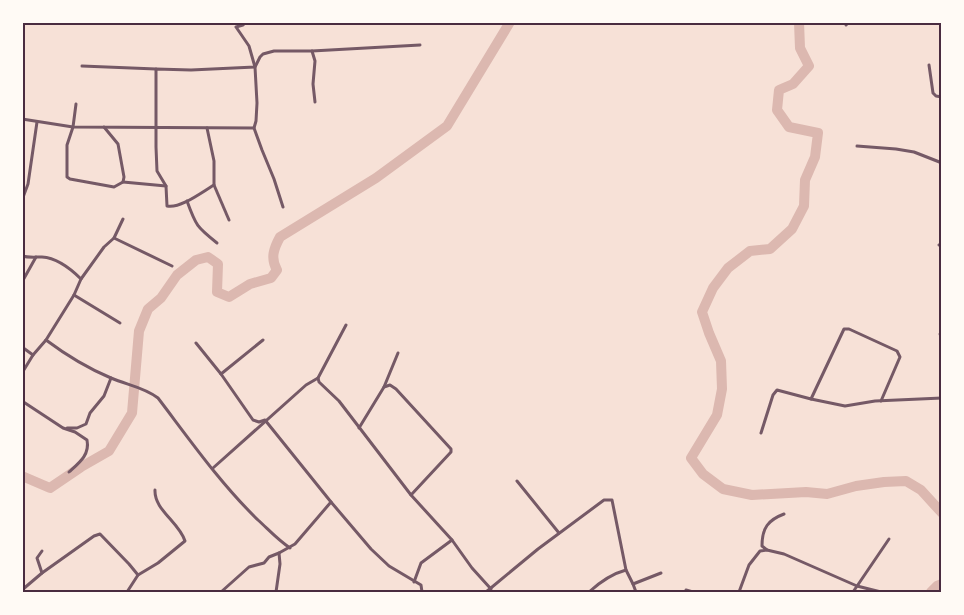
<svg xmlns="http://www.w3.org/2000/svg" width="964" height="615" font-family="Signika,sans-serif">
<style>
.lines{fill:none;stroke-linecap:round;stroke-linejoin:round}
.river{stroke:#dcb8b0;stroke-width:10}
.minor{stroke:#755966;stroke-width:3}
.neatline{fill:none;stroke:#4a2c40;stroke-width:2}
</style>
<rect width="100%" height="100%" fill="#f7e1d7"/>
<g class="lines">
<g class="river">
<polyline points="799,22 800,48 809,66 793,84 779,90 777,110 789,127 818,133 815,157 805,180 804,206 792,229 770,249 750,251 728,268 713,288 702,312 709,333 721,361 722,389 717,415 691,458 703,474 723,489 752,495 806,492 827,494 856,486 884,482 906,481 921,490 942,513"/>
<path d="M22 476 50 488 81 467 109 451 132 413 139 331 148 309 161 298 177 275 196 260 208 257 218 264 217 292 229 297 250 284 271 278 277 270C270 258 274 248 280 237L376 178 447 126 510 22"/>
<polyline points="931,592 937,586 942,584"/>
</g>
<g class="minor">
<polyline points="846,25 849,22"/>
<polyline points="312,51 315,61 313,84 315,102"/>
<polyline points="929,65 933,93 936,96 942,97"/>
<polyline points="82,66 156,69"/>
<polyline points="76,104 73,127 67,145 67,177 70,179 114,187 123,182 124,177 118,144 104,127"/>
<polyline points="22,119 73,127 254,128"/>
<path d="M207 128 214 161V185C202 192 180 209 167 206L166 186 157 171 156 147V69L191 70 255 67 249 46 236 27 243 25 246 22"/>
<polyline points="857,146 896,149 914,152 942,163"/>
<polyline points="123,182 166,186"/>
<polyline points="214,185 229,220"/>
<polyline points="22,200 28,184 37,122"/>
<path d="M187 201C196 226 197 227 217 243"/>
<polyline points="283,207 274,179 262,150 254,128 256,121 257,103 255,67 260,57 263,54 274,51 312,51 420,45"/>
<polyline points="114,238 172,266"/>
<polyline points="939,245 942,244"/>
<path d="M22 256C29 258 36 257 42 257 57 258 71 269 81 279"/>
<polyline points="22,282 36,257"/>
<polyline points="74,295 120,323"/>
<polyline points="346,325 318,378 319,382 339,401 411,495 452,540 472,568 491,589"/>
<polyline points="940,334 942,334"/>
<path d="M46 340C66 355 87 368 111 378 127 385 144 387 158 398 190 440 220 483 258 520 269 530 278 540 290 548"/>
<polyline points="196,343 221,374 253,420 259,422 265,420 331,502 371,549 389,566 421,585 422,592"/>
<polyline points="22,347 33,355"/>
<polyline points="22,373 33,355 46,340 74,295 81,279 104,247 114,238 123,219"/>
<polyline points="221,374 263,340"/>
<polyline points="384,387 398,353"/>
<polyline points="811,399 844,329 849,329 897,351 900,357 881,401"/>
<path d="M22 401 63 428 75 432 87 440C90 455 79 463 69 472"/>
<polyline points="67,428 77,428 86,424 90,413 104,396 111,378"/>
<polyline points="359,428 384,387 390,385 396,389 451,449 451,452 411,495"/>
<polyline points="761,433 773,395 777,390 811,399 845,406 875,401 942,398"/>
<polyline points="213,468 306,385 318,378"/>
<polyline points="517,481 559,533"/>
<polyline points="767,550 784,554 857,586 881,592"/>
<polyline points="42,551 37,558 42,573"/>
<polyline points="414,582 421,563 452,540"/>
<polyline points="633,584 661,573"/>
<polyline points="22,590 42,573 94,536 100,534 129,564 138,575"/>
<polyline points="686,590 693,592"/>
<path d="M127 592 138 575 158 563 185 541C179 522 154 510 155 490"/>
<polyline points="221,592 249,567 264,563 269,557 279,553 295,544 331,502"/>
<polyline points="276,592 280,564 279,553"/>
<polyline points="486,592 538,549 604,500 612,500 626,570 633,584 636,592"/>
<path d="M589 592C600 582 611 574 626 570"/>
<path d="M739 592 749 565 760 551 767 550 762 546C762 528 768 520 784 514"/>
<polyline points="853,592 889,539"/>
</g>
</g>
<rect width="964" height="615" fill="none" stroke="#fffaf5" stroke-width="48"/>
<rect x="24" y="24" width="916" height="567" class="neatline"/>
</svg>
